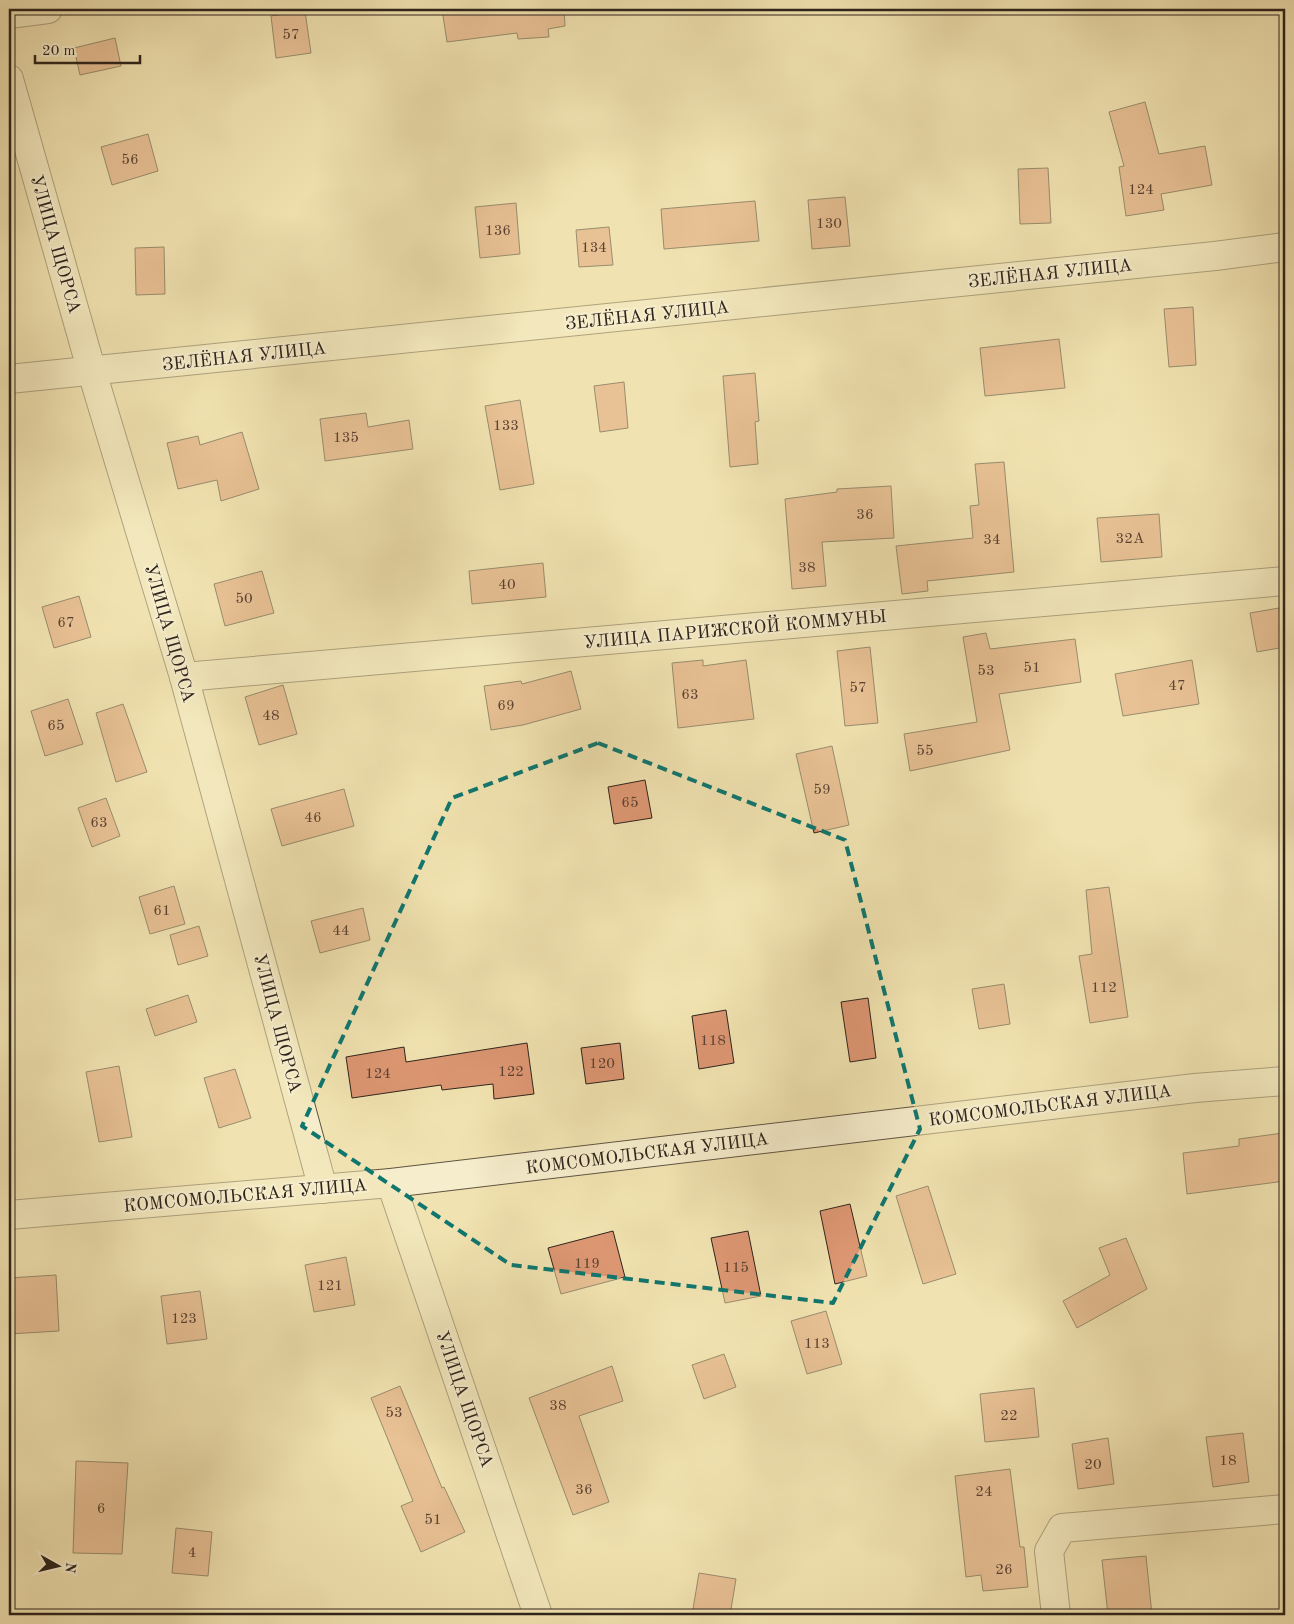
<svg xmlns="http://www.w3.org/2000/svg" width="1294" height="1624" font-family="'Old Standard TT',serif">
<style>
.building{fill:#dd9773;stroke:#2e241c}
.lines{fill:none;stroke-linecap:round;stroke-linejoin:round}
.minor-casing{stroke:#5f5441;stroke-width:30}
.minor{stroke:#f6edcc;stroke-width:28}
.marked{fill:none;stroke:#0f766e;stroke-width:4;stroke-dasharray:10 6;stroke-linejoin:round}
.labels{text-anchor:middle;stroke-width:4.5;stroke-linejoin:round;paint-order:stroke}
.number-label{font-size:15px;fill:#5a4132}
.street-label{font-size:18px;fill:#2e241c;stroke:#f6edcc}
</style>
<rect width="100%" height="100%" fill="#f1e3b1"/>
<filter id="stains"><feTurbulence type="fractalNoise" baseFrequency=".004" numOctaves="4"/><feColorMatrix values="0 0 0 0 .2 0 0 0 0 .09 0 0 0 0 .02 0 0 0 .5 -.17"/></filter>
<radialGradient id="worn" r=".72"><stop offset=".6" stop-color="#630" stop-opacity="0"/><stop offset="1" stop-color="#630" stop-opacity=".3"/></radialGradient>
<g class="building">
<polygon points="442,9 564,9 565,26 548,29 549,37 518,39 517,33 447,42"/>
<polygon points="305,11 311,53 276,58 271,16"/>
<polygon points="115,38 121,66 80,75 74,48"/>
<polygon points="1145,102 1159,154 1205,146 1212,185 1161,194 1164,210 1126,216 1119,167 1124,166 1109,112"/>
<polygon points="148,134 158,171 112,185 101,147"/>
<polygon points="1048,168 1051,223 1020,224 1018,169"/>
<polygon points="845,197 850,246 812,249 808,200"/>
<polygon points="755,201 759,241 664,249 661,209"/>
<polygon points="516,203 520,254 480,258 475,207"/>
<polygon points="609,227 613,265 579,267 576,230"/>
<polygon points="164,247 165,294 136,295 135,248"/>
<polygon points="1193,307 1196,365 1169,367 1164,309"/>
<polygon points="1059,339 1065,388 985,396 980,348"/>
<polygon points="755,373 759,421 755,422 758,464 730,467 723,376"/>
<polygon points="624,382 628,428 600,432 594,386"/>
<polygon points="520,400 534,484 500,490 485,406"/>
<polygon points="366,413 368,427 409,420 413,449 325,461 320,419"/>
<polygon points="242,432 259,489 221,501 217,480 178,489 167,443 198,436 200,445"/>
<polygon points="1004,462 1014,572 927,581 928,591 902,594 896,546 973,538 970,506 979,505 975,464"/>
<polygon points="891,486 894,538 822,542 826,586 792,589 785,499 837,492 837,489"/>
<polygon points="1159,514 1162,557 1101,562 1097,518"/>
<polygon points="543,563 546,597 472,604 469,571"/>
<polygon points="262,571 274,613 225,626 214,584"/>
<polygon points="79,596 91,637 54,648 42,607"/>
<polygon points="1279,608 1285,647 1257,652 1250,613"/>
<polygon points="986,633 990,649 1075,639 1081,682 999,694 1010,750 910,771 904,734 977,722 963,637"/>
<polygon points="870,647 878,723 845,726 837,651"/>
<polygon points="703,660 703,666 746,660 754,719 678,728 672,663"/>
<polygon points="1192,660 1199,704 1123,716 1115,674"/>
<polygon points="571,671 581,709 523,725 491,730 484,686 521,681 522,684"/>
<polygon points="283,685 297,734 259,745 245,697"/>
<polygon points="68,699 83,744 45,756 31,711"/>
<polygon points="123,704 147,772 116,782 96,713"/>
<polygon points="832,746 849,825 814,833 796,754"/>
<polygon points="645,780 652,818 614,824 608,787"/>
<polygon points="344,789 354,826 282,846 271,809"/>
<polygon points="106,798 120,836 92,847 78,808"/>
<polygon points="174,886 185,924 150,934 139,897"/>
<polygon points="1109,887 1128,1017 1090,1023 1079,956 1092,954 1086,890"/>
<polygon points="363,908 370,940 320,953 311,921"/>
<polygon points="199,926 208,956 178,965 170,935"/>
<polygon points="1004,984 1010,1024 979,1029 972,989"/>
<polygon points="188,995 197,1022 155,1036 146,1009"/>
<polygon points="868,998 876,1058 850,1062 841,1002"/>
<polygon points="726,1010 734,1063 699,1069 692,1016"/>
<polygon points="527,1043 534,1094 494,1099 493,1084 442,1090 441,1085 352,1098 346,1057 404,1047 406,1062"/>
<polygon points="620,1043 624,1079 586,1084 581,1048"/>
<polygon points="119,1066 132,1137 99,1142 86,1072"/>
<polygon points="235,1069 251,1118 219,1128 204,1078"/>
<polygon points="1283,1133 1285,1181 1187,1194 1183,1153 1239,1146 1239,1139"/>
<polygon points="928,1186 956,1274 923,1284 896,1196"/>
<polygon points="850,1204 867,1276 835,1284 820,1211"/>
<polygon points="613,1231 625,1277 561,1294 548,1248"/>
<polygon points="748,1231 761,1296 725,1303 711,1238"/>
<polygon points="1126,1238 1147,1289 1077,1328 1063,1301 1110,1275 1099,1248"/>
<polygon points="346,1257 355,1305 314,1312 305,1265"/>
<polygon points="56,1275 59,1331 9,1334 9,1278"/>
<polygon points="200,1291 207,1339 167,1344 161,1296"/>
<polygon points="826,1311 842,1364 807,1374 791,1321"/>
<polygon points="724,1354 736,1387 704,1399 692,1365"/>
<polygon points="612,1366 623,1401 579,1416 609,1502 573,1515 529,1398"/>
<polygon points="400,1386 442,1488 444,1487 465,1532 421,1552 401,1506 413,1501 371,1398"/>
<polygon points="1034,1388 1039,1437 985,1442 980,1394"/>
<polygon points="1243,1433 1249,1482 1213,1487 1206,1437"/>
<polygon points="1108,1438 1114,1484 1078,1489 1072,1444"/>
<polygon points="76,1461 128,1463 122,1554 73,1553"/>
<polygon points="1010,1469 1020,1547 1024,1547 1028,1587 983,1591 981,1575 966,1577 955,1476"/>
<polygon points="176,1528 212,1532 208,1576 172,1573"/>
<polygon points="1146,1556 1152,1615 1108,1615 1102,1560"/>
<polygon points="699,1573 736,1579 730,1615 692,1615"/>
</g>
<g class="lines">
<defs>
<g id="minor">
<polyline points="9,14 48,9"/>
<polyline points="9,79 92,372 184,677 323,1189"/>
<polyline points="9,379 1215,256 1285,247"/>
<polyline points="184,677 1285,581"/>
<polyline points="391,1183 538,1615"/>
<polyline points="9,1215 391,1183 1195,1088 1285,1081"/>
<polyline points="1056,1615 1049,1551 1062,1528 1285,1509"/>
</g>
</defs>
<use href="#minor" class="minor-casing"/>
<use href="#minor" class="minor"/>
</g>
<path d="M0 0H1294V1624H0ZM598 743 845 840 920 1129 833 1303 511 1265 302 1126 452 798Z" fill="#f1e3b1" fill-opacity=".55" fill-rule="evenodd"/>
<path class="marked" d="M598 743 845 840 920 1129 833 1303 511 1265 302 1126 452 798Z"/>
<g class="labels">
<g class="number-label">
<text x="291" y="39">57</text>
<text x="130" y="164">56</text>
<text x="1141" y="194">124</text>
<text x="829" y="228">130</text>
<text x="498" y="235">136</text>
<text x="594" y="252">134</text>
<text x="506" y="430">133</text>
<text x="346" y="442">135</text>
<text x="865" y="519">36</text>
<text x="1130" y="543">32А</text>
<text x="992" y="544">34</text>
<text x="807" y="572">38</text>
<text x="507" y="589">40</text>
<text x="244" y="603">50</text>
<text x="66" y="627">67</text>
<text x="1032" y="672">51</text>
<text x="986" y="675">53</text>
<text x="1177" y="690">47</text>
<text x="858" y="692">57</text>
<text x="690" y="699">63</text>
<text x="506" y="710">69</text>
<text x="271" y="720">48</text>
<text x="56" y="730">65</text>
<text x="925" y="755">55</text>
<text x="822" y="794">59</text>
<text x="630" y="807">65</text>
<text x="313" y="822">46</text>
<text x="99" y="827">63</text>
<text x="162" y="915">61</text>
<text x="341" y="935">44</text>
<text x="1104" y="992">112</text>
<text x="713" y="1045">118</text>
<text x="602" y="1068">120</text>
<text x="511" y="1076">122</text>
<text x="378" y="1078">124</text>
<text x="587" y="1268">119</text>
<text x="736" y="1272">115</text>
<text x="330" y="1290">121</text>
<text x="184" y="1323">123</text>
<text x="817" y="1348">113</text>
<text x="558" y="1410">38</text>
<text x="394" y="1417">53</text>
<text x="1009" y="1420">22</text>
<text x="1228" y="1465">18</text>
<text x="1093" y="1469">20</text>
<text x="584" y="1494">36</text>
<text x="984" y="1496">24</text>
<text x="101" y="1513">6</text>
<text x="433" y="1524">51</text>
<text x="192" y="1557">4</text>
<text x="1004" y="1574">26</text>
</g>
<g class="street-label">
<text transform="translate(56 244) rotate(74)" y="6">УЛИЦА ЩОРСА</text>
<text transform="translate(1050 273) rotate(-6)" y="6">ЗЕЛЁНАЯ УЛИЦА</text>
<text transform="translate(647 315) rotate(-6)" y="6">ЗЕЛЁНАЯ УЛИЦА</text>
<text transform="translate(244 356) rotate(-6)" y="6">ЗЕЛЁНАЯ УЛИЦА</text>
<text transform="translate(735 629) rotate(-5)" y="6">УЛИЦА ПАРИЖСКОЙ КОММУНЫ</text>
<text transform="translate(170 633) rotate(74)" y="6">УЛИЦА ЩОРСА</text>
<text transform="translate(278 1023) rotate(75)" y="6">УЛИЦА ЩОРСА</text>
<text transform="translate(1050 1105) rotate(-7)" y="6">КОМСОМОЛЬСКАЯ УЛИЦА</text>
<text transform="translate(647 1153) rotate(-7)" y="6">КОМСОМОЛЬСКАЯ УЛИЦА</text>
<text transform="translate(245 1195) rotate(-5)" y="6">КОМСОМОЛЬСКАЯ УЛИЦА</text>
<text transform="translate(465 1399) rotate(71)" y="6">УЛИЦА ЩОРСА</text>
</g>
</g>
<rect width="1294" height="1624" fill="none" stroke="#f1e3b1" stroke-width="30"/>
<rect x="10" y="10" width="1274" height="1604" fill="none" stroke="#2e241c" stroke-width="2.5"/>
<rect x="15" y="15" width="1264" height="1594" fill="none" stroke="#2e241c"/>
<g transform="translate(58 1566) rotate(98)" stroke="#f6edcc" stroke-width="4" paint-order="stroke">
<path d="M0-4L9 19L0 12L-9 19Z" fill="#2e241c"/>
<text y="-8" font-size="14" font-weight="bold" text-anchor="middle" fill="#2e241c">N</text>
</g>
<path d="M35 55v8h105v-8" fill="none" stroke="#2e241c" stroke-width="2.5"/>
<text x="42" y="55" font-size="15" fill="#2e241c" stroke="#f6edcc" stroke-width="4" paint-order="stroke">20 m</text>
<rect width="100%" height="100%" filter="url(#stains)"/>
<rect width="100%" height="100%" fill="url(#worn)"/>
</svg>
